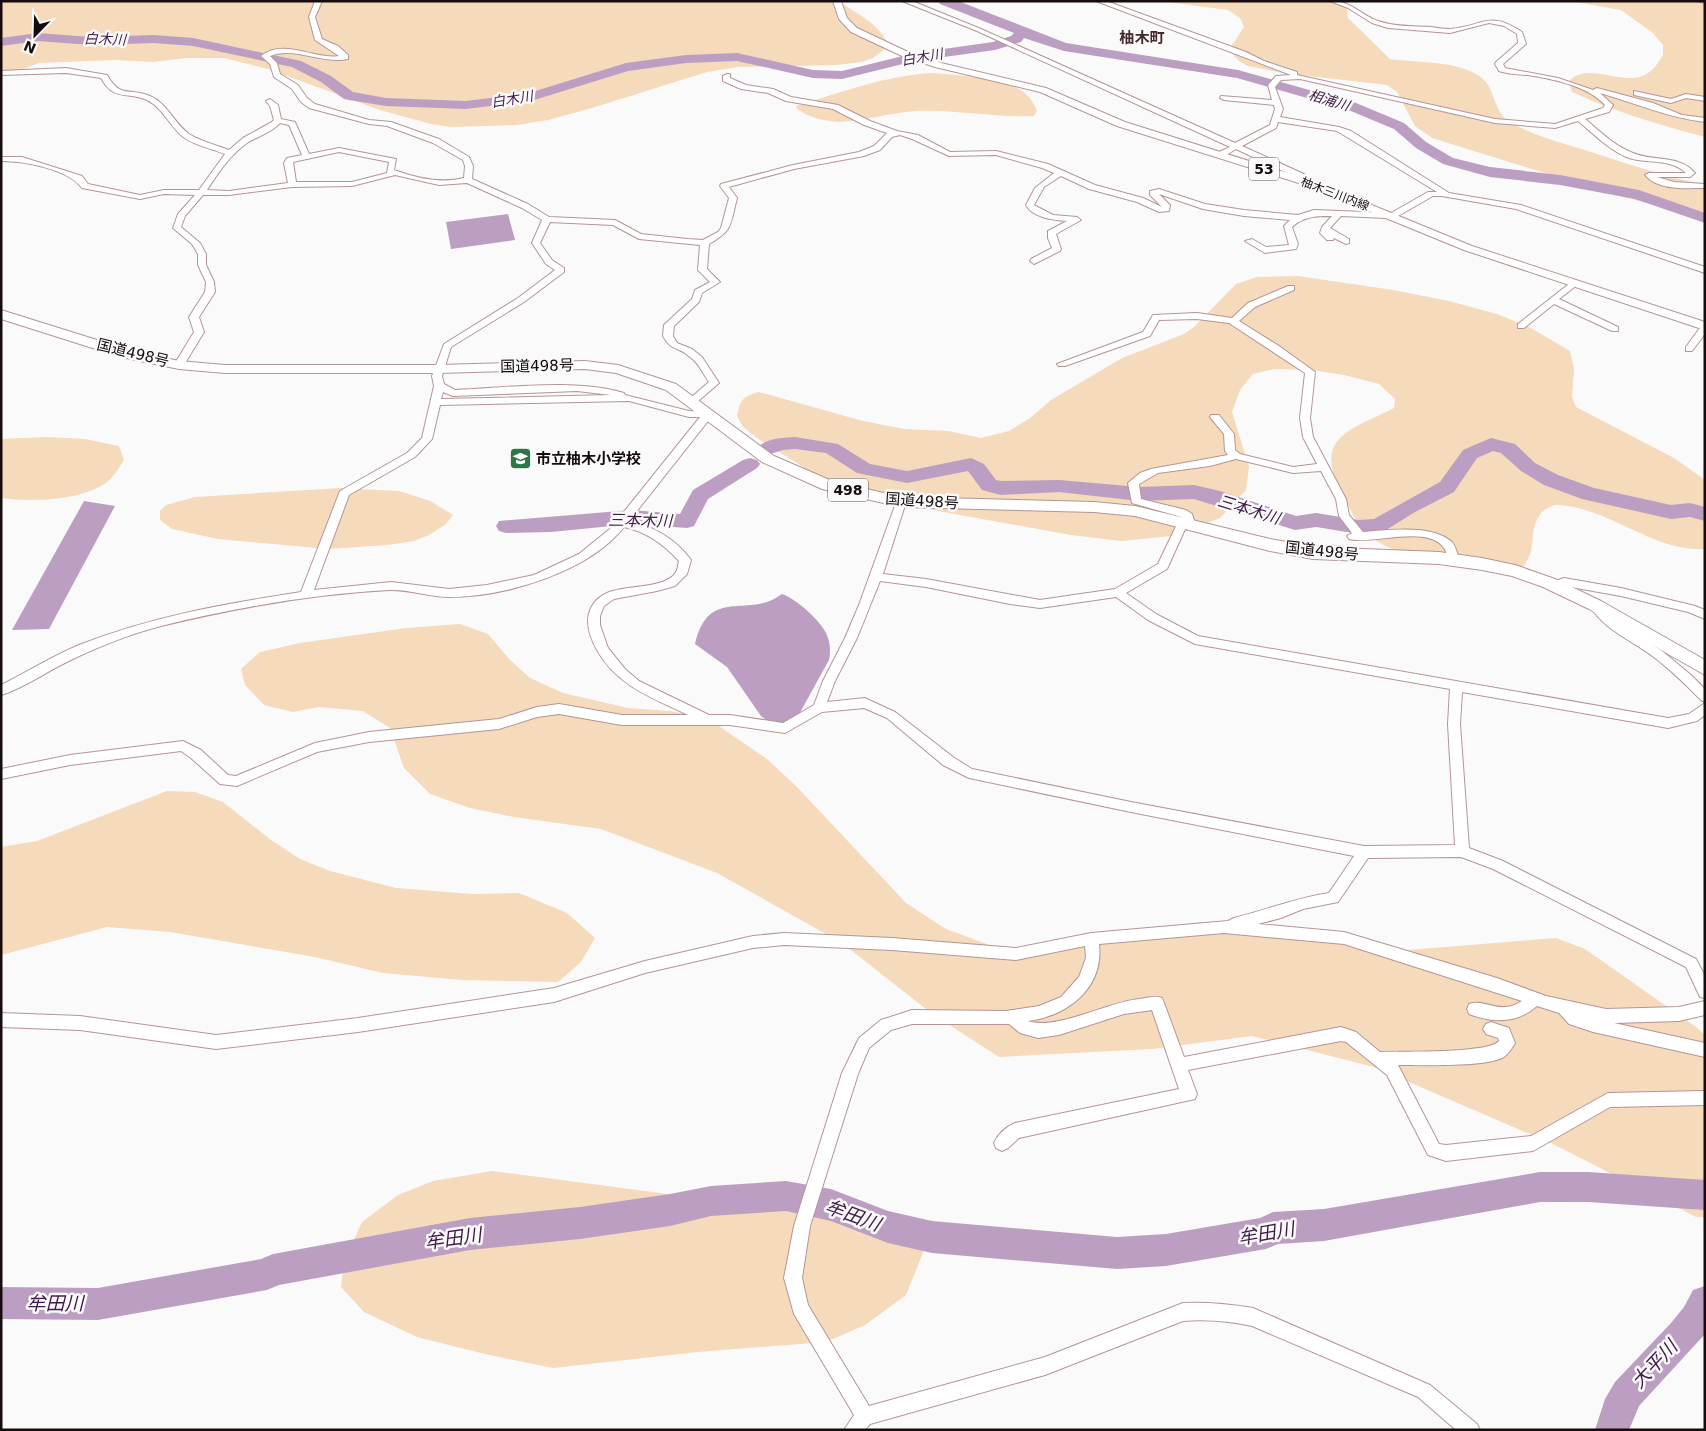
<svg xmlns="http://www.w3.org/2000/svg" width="1706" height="1431" font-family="'DejaVu Sans','Noto Sans JP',sans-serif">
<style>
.green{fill:#f5dabc}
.water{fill:#bd9ec3}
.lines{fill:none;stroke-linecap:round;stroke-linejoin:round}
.river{fill:#bd9ec3;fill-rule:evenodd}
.minor-casing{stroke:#b49596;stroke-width:2}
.major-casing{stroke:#b49596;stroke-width:2}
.highway-casing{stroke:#b49596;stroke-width:2}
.minor{fill:#fff;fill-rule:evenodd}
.major{fill:#fff;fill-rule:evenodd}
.highway{fill:#fff;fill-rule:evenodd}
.labels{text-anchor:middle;stroke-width:5;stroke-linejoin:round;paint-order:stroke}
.far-street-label{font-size:12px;fill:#170c0d;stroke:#fafafa}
.far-water-label{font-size:14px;font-style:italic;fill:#411948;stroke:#fafafa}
.shield{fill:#fafafa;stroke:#5b5354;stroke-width:1}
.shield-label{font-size:14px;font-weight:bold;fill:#170c0d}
.far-quarter-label{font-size:15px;font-weight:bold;fill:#432a2b;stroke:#fafafa}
.street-label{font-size:15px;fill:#170c0d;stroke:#fafafa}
.poi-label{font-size:15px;font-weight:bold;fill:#170c0d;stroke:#fafafa;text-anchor:start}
.water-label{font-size:16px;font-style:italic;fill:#411948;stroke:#fafafa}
.near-water-label{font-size:19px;font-style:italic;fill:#411948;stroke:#fafafa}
</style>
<rect width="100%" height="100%" fill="#fafafa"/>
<g class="green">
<path d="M1 1H839C855 13 878 23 887 42L885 49 873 58 862 62 836 65 738 67 707 72 592 108 548 120 517 125 450 127 431 124 380 110 268 69 224 58H186L153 62 114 60 39 63 1 77Z"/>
<path d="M1160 1H1346L1348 18 1390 59C1416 63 1466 60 1485 81 1495 92 1495 114 1510 122 1534 136 1562 143 1588 151 1627 164 1665 176 1705 185V219L1606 192 1432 138 1415 126 1397 92 1387 85 1283 73 1248 66 1239 61 1229 50 1244 27 1240 18 1228 10Z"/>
<path d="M1570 1H1705V137C1660 125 1615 112 1572 92L1569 81C1589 60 1625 89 1648 73 1655 69 1659 61 1663 55V45L1653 33 1621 10Z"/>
<path d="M931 73C956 75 1007 77 1026 94 1031 98 1034 105 1037 110L1034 116C994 118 955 109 915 111 889 113 864 121 839 122 824 121 809 118 796 108L797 106C841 92 885 76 931 73Z"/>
<path d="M1298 276 1393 290 1449 301 1497 314 1529 327 1570 351 1574 369 1572 397 1576 407 1674 458 1705 480V549C1653 552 1610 508 1559 505 1554 504 1546 509 1542 512 1531 525 1534 537 1531 552 1529 558 1525 564 1522 569 1478 565 1407 565 1371 537 1357 526 1348 505 1340 490 1313 435 1354 429 1394 408L1395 399 1379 384 1344 375 1312 370 1274 369 1253 374 1240 390 1232 412 1249 467 1246 490 1220 518 1172 536 1121 541 1071 535 877 500 816 475 760 440 743 427 737 416C740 400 743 396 759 392L863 421 904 429 948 431 981 438 1009 431 1030 418 1051 400 1122 358 1184 334 1194 327 1236 284 1257 277Z"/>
<path d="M46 437 85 439 119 446 124 460C119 468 114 476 107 482 82 501 32 502 1 498V439Z"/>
<polygon points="340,488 399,491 430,501 453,515 446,524 429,535 414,541 388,545 328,549 218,539 172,529 160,520 160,511 166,505 195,497"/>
<polygon points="460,624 488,634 510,660 530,678 563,693 628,708 670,711 707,718 767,759 797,787 906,903 946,929 995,947 1046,954 1163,928 1201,922 1313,937 1358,948 1395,951 1556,938 1585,949 1696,1027 1705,1035 1705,1217 1696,1217 1553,1144 1374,1067 1252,1036 1152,1049 999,1057 931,1013 842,943 717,873 601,829 514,817 470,808 430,794 404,768 390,728 363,711 319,707 293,712 264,705 245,685 241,669 260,652 300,643 406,628"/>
<polygon points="167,791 195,792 223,802 271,840 300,859 330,871 396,888 472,894 519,893 567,913 595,938 581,962 558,982 462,980 383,973 315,957 170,932 107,927 1,955 1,847 37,841"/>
<polygon points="492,1171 714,1200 767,1201 815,1195 885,1220 909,1234 924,1250 906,1295 865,1325 826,1342 698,1352 553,1368 485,1354 417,1337 364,1312 341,1287 344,1261 362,1222 398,1195 433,1181"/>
</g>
<g class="water">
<polygon points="508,214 515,240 451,249 446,222"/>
<polygon points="84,501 115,506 49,629 12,630"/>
<path d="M782 594C795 598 820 620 826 633 830 641 831 651 829 660L797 718 788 724 770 723 761 716 727 667 695 644C709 585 748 620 782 594Z"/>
</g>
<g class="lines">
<g class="river">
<polygon points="939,1 958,1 1066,43 1238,70 1356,103 1404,123 1426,142 1453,158 1490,167 1560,175 1639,190 1705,213 1705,223 1635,199 1560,185 1490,177 1443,164 1416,148 1394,129 1346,109 1237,78 1064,51 1024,38 1021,42 995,50 915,61 842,79 813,78 737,61 686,63 628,71 531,101 466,109 386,106 349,100 344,99 321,82 292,67 193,46 154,43 91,45 38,41 1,46 1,38 38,33 91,37 154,35 193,38 301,61 331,76 353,92 386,98 466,101 529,93 626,63 686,55 737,53 813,70 842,71 915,53 993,42 1011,36 1014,33 940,4"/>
<path d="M795 437 838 444 870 464 907 471 971 458 984 464 996 480 1001 481 1059 480 1139 487 1194 485 1220 491 1296 516 1316 513 1359 520 1374 519 1440 482 1463 450 1491 438 1515 444 1535 463 1558 475 1594 488 1671 505 1690 503 1705 507V521L1690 517 1671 519 1582 499 1544 485 1521 471 1501 453 1493 451 1477 458 1454 492 1415 512 1386 530 1359 534 1316 527 1295 530 1194 499 1139 501 1059 492 1001 495 982 490 968 471 907 483 857 473 826 453 795 449 783 450 767 455 760 453 757 449C764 438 783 438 795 437Z"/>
<polygon points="750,458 757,460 760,464 757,468 708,499 694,526 687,528 632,524 551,532 506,533 499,531 496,526 499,521 632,510 680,514 693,490 743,460"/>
<polygon points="1540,1172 1588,1172 1705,1180 1705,1210 1588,1202 1540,1202 1324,1241 1278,1244 1266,1249 1166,1266 1117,1269 932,1253 888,1243 831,1221 786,1211 711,1216 670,1226 580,1239 470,1250 279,1285 267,1290 98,1320 1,1319 1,1287 98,1288 261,1259 273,1254 470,1218 580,1207 670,1194 711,1186 786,1181 831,1189 888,1211 932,1221 1117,1237 1166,1234 1260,1218 1273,1212 1324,1209"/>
<polygon points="1705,1286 1705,1334 1639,1406 1629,1430 1595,1430 1605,1399 1615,1382 1671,1323 1684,1307 1693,1290"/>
</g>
<defs>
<g id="minor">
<path d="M315 1H322L315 17 322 39 338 46 348 55V59C321 64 293 46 270 56L277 63 280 74 298 85 307 98 315 104 369 120 391 122 439 139 469 157 473 166 472 179 528 204 549 217 615 220 641 234 687 239 703 240 718 232 721 228 729 198 720 186 721 184 793 165 859 152 874 146 887 133 864 125 833 109 786 101 768 93 741 89 723 81V76L727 74H730V78L746 85 773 89 791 97 838 105 870 121 897 131 918 135 950 152 996 151 1048 164 1095 185 1143 198 1162 207 1150 195V191L1159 189 1205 204 1244 210 1298 215 1314 210 1391 213 1428 192H1437L1337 131 1278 122 1276 128 1242 146 1306 175 1313 183 1309 185 1300 179 1236 149 1223 157H1217V153L1230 147 977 31 902 1H912L981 29 1235 143 1270 125 1275 109 1274 105 1224 100 1220 98 1221 96 1272 100 1268 85 1276 76 1291 75 1096 1H1106L1246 52 1264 61 1297 72V75L1495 119 1555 124 1603 108 1605 105C1589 87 1557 80 1534 76 1522 74 1511 75 1499 71L1495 64 1496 62 1518 43 1517 34 1504 26 1489 23 1450 33 1388 28 1372 23 1348 8 1330 1C1352 1 1359 14 1378 21 1395 27 1414 26 1431 27 1437 28 1444 29 1450 29 1484 26 1489 10 1522 32L1526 44 1503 64 1505 68 1558 78 1593 90 1597 88 1653 103 1682 115 1705 118V122C1669 118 1635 103 1600 93L1613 105 1609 112 1585 119C1600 131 1614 146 1633 153 1654 162 1679 154 1695 173L1690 177H1657L1674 182 1705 184V188C1686 188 1659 191 1645 175L1649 173H1686C1671 158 1647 164 1629 158 1610 151 1594 134 1578 121L1555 128 1495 123 1300 79 1281 80 1275 87 1283 109 1280 117 1339 127 1351 131 1449 193 1521 205 1705 267V273L1516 209 1442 196H1433L1391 220 1387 218 1341 216 1330 228 1349 239V243L1346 244 1334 238 1333 240H1327L1320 233 1322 227 1332 216C1316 216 1305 216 1292 227L1298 244 1296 249 1265 253 1245 241 1252 239 1266 247 1289 245 1284 226 1290 220 1244 216 1203 209 1159 194 1170 205 1169 211 1159 212 1137 202 1089 189 1061 176 1044 187 1034 205 1053 215 1077 217 1081 220 1056 234 1061 249 1060 251 1034 264 1030 261 1031 259 1052 248 1048 238V231L1067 221C1054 220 1033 218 1026 205L1035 188 1054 173 1042 168 996 155 949 156 912 139 900 135 892 137 880 150 864 156 794 169 729 187 737 198C730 224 734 230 709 244L707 269 720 282 702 293 699 302 674 326 673 336 677 343 692 349 702 357 719 383 696 403H688L687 401 709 382C703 374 699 363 690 357 678 346 672 352 663 336L664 325 692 299 695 290 710 282 698 270 700 245 639 239 613 225 550 222 540 243 552 260 564 268V272L524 302 451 347 442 376 444 384 455 390C506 388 576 378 624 393L625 395 689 411 712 412V416L629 521C653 526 676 539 691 560L687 574 675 586 657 591 614 599 604 606 600 616V625L608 648 625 669 639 681 709 715H730L783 723 814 705 823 681 845 638 859 605 897 500 901 498 906 502 883 574 926 579 1040 600 1115 589 1158 564 1178 522 1183 518 1178 516 1132 503 1128 483 1140 473 1151 469 1228 455 1225 451 1224 434 1210 417 1211 415H1219L1234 434 1235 450 1240 454 1293 467 1317 464 1303 437 1300 418 1305 373 1229 323 1197 319 1159 320 1150 336 1065 366H1059L1057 364 1143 332 1153 315 1197 313 1232 318 1248 303 1288 286H1294V290L1255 307 1239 321 1279 346 1315 372 1310 418 1313 437 1346 499 1349 515 1363 532C1387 530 1433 524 1452 542 1456 547 1457 554 1460 560L1454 564 1450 563C1447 558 1447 552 1444 548 1428 524 1372 545 1349 539L1347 536 1352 533 1339 516 1336 499 1321 471 1293 473 1236 459 1210 466 1158 473 1139 484 1141 499 1186 510 1192 514 1195 524 1194 527H1186L1167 569 1126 593 1156 614 1198 636 1668 718 1689 714 1705 703V715L1697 721 1668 728 1462 692 1460 724 1469 848 1503 861 1696 959 1705 976V998L1700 997 1686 967 1493 869 1461 857 1368 858 1338 902 1303 909 1281 918 1258 924 1344 932 1497 978 1546 996 1606 1009 1679 1007 1705 1001V1015L1679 1021 1614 1023 1705 1043V1057L1593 1032 1569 1024 1559 1013 1537 1006C1516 1024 1493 1023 1469 1014L1467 1009 1469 1004C1486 998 1499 1016 1522 1001L1344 944 1224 933 1099 944C1104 988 1068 1016 1028 1021 1055 1031 1108 1002 1139 999 1147 998 1155 995 1162 998L1164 1003 1184 1057 1341 1027 1356 1032 1380 1052C1401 1051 1488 1054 1499 1041L1498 1038 1486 1034 1483 1029 1486 1024 1491 1022 1509 1028 1515 1043C1512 1048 1508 1055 1502 1058 1484 1067 1421 1065 1398 1065L1439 1144 1446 1145 1531 1136 1608 1093 1705 1091V1105L1610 1107 1533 1151 1446 1161 1428 1155 1387 1075 1346 1042 1341 1041 1188 1070 1197 1094 1195 1099 1019 1138 1008 1148 1002 1151 996 1148 994 1143C998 1134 1006 1127 1015 1123L1179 1089 1152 1010 1124 1014 1059 1035 1038 1038 1020 1033 1009 1024H912L891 1030 869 1048 858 1074 810 1226 802 1278 808 1305 869 1406 1045 1357 1183 1303C1207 1302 1229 1304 1253 1308L1430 1385 1477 1424 1480 1430H1456L1418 1397 1252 1326C1229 1321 1207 1319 1183 1321L1045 1375 870 1424 865 1430H844L854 1415 794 1314 784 1278 794 1226 842 1073 859 1038 881 1020 912 1010 1006 1011 1039 1006 1061 997 1079 977 1086 958 1085 946 1016 960 892 950 784 945 753 948 645 973 554 1002 358 1032 216 1049 80 1030 1 1027V1013L80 1016 216 1035 358 1018 554 988 645 961 753 936 784 933 892 938 1016 948 1091 933 1228 921 1234 918C1266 910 1296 898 1329 893L1354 856 1131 812 969 778 943 765 887 718 864 708 822 712 785 733 730 725H622L559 714 537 717 499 729 369 742 317 752 237 786 220 784 191 758 181 751 70 765 1 779V769L70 755 183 741 201 750 228 775 236 776 315 743 369 732 499 719 537 707 559 704 622 715H688C653 698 617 686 597 650 592 641 588 631 588 621 588 609 595 599 605 594 623 584 666 590 676 572 678 569 678 564 679 561 663 544 647 532 624 527 589 572 505 597 449 597 429 597 409 589 389 590 313 594 235 608 161 626 126 635 90 650 59 666 40 676 21 689 1 695V685C27 672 53 656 79 645 153 616 224 604 301 592L340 491 407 453 422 438 434 386 432 376 444 344 518 298 555 270 546 264 532 243 542 220 522 208 467 183 439 185 395 175 352 186 292 187 229 195H203L185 216 181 227 200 243 206 254V265L214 282 215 292 199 317 204 332 184 365 179 368 174 365 194 332 189 317 205 292 206 282 198 265V254L192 244 173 228 178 214 195 195 164 194 140 199 82 188C68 169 24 161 1 161V157H22L82 176 88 184 140 195 164 190H199L225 154C212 149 193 145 182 136 170 126 162 107 147 100 127 91 114 102 101 78L66 73 1 75V71L66 68 107 75C121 99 128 87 150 96 167 103 174 123 189 134 200 141 216 145 229 150L243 138 272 122 274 120 270 106 266 101 270 99 278 105 281 119 295 122 309 154 339 148 396 159 394 170C416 178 441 184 464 178L465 166 463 160 433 143 387 126 369 124 309 108 301 102 292 89 274 77 270 64 261 56C285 38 314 60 339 56L315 40 309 17ZM280 123 289 125 302 155 287 158 284 163 288 183 229 191 207 190C218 173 230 155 247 143 258 136 271 133 280 123ZM339 152 389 162 387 173 352 182H296L293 162ZM577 391 611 395 441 399 443 392 453 396ZM629 401 689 417H700L611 528 579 554 534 575 487 585 449 589 391 582 314 590 349 495 415 457 432 439 440 405ZM880 581 926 587 1010 604 1040 608 1116 597 1148 620 1195 644 1450 689 1448 724 1455 845 1364 846 1131 802 972 769 953 757 895 712 869 700 865 698 827 702 835 681 857 638Z"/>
<polygon points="1696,1 1705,1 1705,3"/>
<polygon points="1634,91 1671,99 1686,94 1705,97 1705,101 1686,98 1671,103 1634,95"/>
<polygon points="1574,280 1578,283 1577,285 1559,299 1618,327 1618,331 1612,331 1554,304 1524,328 1518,328 1518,324"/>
<polygon points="1705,324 1705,334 1692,351 1686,351 1686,347 1702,325"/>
<polygon points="1564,578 1621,588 1695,606 1705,610 1705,619 1688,612 1621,596 1565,586 1554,590 1550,589 1548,586 1550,583"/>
<path d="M1595 601 1599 602 1610 617 1662 651 1691 675 1705 689V702L1701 700C1686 685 1672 671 1655 658 1632 640 1605 631 1589 605Z"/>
</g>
<polygon id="major" points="833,1 841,1 847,18 857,28 908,52 941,63 1046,88 1125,122 1313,181 1472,246 1705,322 1705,330 1464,250 1305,185 1117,126 1040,92 935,67 902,56 851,32 839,19"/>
<polygon id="highway" points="1,310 129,350 179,361 225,365 438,365 585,361 618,365 676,384 774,456 832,481 901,497 1094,502 1135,506 1270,539 1313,547 1439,552 1482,558 1515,565 1555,579 1601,601 1705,660 1705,675 1589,609 1543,587 1512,576 1482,570 1439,564 1313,559 1270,551 1135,516 1094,512 901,507 822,489 762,462 666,390 616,373 585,369 438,373 225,373 179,369 121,357 1,319"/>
</defs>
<use href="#minor" class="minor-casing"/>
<use href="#major" class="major-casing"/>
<use href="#highway" class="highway-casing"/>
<use href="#minor" class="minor"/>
<use href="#major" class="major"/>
<use href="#highway" class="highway"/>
</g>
<defs>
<symbol id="school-square" viewBox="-11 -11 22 22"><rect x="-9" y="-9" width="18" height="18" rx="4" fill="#2b7847" stroke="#fafafa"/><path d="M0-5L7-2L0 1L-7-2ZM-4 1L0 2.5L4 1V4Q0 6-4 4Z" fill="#fff"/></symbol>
</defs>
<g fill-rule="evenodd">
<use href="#school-square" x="508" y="446" width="25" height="25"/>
</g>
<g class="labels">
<g class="far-street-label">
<text transform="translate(1335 194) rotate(21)" y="4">柚木三川内線</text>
</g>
<g class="far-water-label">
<text transform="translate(105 39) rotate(2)" y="5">白木川</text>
<text transform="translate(922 57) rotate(-10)" y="5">白木川</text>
<text transform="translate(512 99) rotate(-9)" y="5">白木川</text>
<text transform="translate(1329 100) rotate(17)" y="5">相浦川</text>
</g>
<g class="shield">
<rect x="1249" y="157.5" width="30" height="23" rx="4"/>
<rect x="828" y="478.5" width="40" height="23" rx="4"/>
</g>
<g class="shield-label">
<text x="1264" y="174">53</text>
<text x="848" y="495">498</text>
</g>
<g class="far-quarter-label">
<text x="1142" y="43">柚木町</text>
</g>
<g class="street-label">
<text transform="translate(133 353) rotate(14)" y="5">国道498号</text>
<text transform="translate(537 366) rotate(-1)" y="5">国道498号</text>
<text transform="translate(922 501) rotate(4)" y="5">国道498号</text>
<text transform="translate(1322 551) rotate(6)" y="5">国道498号</text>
</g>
<g class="poi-label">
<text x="536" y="464">市立柚木小学校</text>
</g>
<g class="water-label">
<text transform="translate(1249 509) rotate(17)" y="6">三本木川</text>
<text transform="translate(640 520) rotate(1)" y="6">三本木川</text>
</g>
<g class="near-water-label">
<text transform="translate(853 1215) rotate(20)" y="7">牟田川</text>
<text transform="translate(1266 1233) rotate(-10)" y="7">牟田川</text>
<text transform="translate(453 1238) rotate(-8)" y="7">牟田川</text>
<text x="55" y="1310">牟田川</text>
<text transform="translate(1654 1364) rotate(-47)" y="7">大平川</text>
</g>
</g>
<rect width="1706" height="1431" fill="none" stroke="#170c0d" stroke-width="5"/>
<g transform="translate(35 35) rotate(203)" stroke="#fafafa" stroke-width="4" paint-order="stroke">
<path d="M0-4L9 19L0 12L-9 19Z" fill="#170c0d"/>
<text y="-8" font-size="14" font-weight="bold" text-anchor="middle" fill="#170c0d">N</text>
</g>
</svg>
